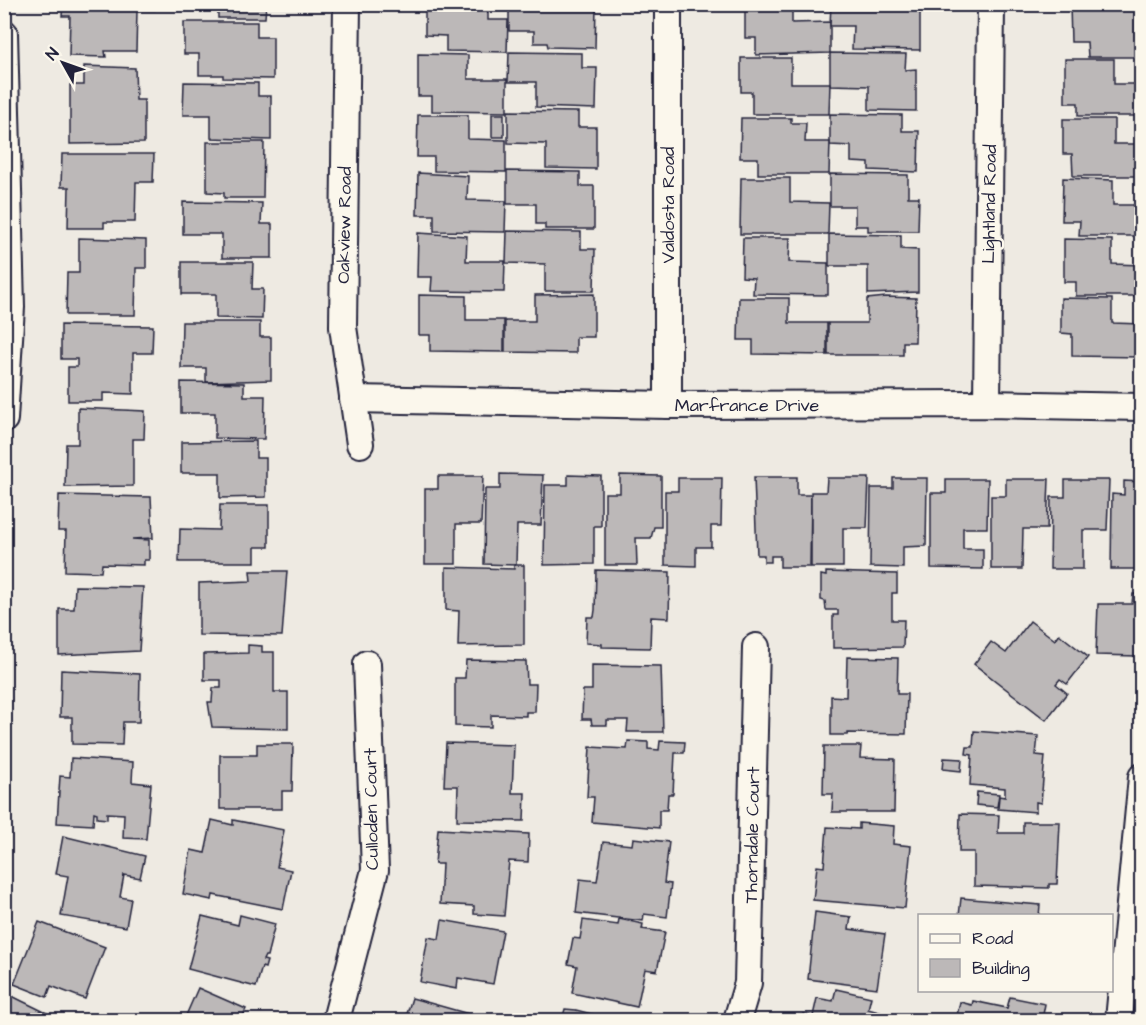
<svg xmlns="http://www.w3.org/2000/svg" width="1146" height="1025" font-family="'Architects Daughter',sans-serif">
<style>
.building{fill:#bcb8b8;stroke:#22223b;stroke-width:1.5}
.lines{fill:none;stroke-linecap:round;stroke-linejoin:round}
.street-casing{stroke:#22223b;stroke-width:30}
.street{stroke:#fbf7ec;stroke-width:26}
.labels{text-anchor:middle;stroke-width:5;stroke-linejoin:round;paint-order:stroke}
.street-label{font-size:18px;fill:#22223b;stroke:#fbf7ec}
</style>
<rect width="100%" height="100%" fill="#eeeae2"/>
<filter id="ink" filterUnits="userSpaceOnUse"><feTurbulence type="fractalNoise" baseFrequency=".0167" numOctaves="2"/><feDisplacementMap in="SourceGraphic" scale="12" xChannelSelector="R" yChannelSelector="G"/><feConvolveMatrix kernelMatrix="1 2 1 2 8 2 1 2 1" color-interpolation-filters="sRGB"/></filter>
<g filter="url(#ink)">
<g class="building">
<polygon points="63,4 155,4 155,10 137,10 136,51 105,51 106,57 69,56 70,16 62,16"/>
<polygon points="218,4 266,4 265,18 218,18"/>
<polygon points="425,4 488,4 488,20 508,20 507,52 446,51 446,36 425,35"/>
<polygon points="509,4 596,6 595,48 548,47 547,43 534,43 534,31 509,31"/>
<polygon points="745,4 792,4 792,23 830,22 830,53 756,55 756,38 745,38"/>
<polygon points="831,4 905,4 905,10 920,10 920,50 852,49 853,26 830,26"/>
<polygon points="1070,4 1142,4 1142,57 1088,57 1087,42 1071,42"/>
<polygon points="184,22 257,22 257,37 273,37 273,79 223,78 223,75 199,75 199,54 184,54"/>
<polygon points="509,52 582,53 582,68 597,68 596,109 536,107 536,82 508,82"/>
<polygon points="830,53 906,54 905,70 916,69 916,111 869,110 869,86 830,85"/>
<polygon points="418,54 468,55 468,79 507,79 507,112 432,111 432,96 418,96"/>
<polygon points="741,58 791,58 791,83 830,83 829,114 752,114 752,92 741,92"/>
<polygon points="1065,59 1114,59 1114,84 1142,84 1142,116 1078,116 1078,103 1065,103"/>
<polygon points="84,66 135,68 136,100 144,100 144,143 70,144 70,85 84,85"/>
<polygon points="184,82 258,83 258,96 271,96 271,140 211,138 211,115 183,115"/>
<polygon points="508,111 578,112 578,127 596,127 596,169 546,168 546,144 508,143"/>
<rect x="492" y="114" width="12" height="23"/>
<polygon points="830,114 902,115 902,131 919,131 918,172 869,170 869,163 851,162 851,146 830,145"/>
<polygon points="418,115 468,115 468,139 506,140 506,172 434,171 434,157 417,157"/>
<polygon points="741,118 791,118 791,123 806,123 805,142 830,142 829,174 758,174 758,158 740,158"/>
<polygon points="1063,119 1114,119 1114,144 1142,144 1142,176 1073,176 1072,154 1063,154"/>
<polygon points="207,142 264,142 263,198 224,198 224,193 207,192"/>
<polygon points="62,154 154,154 153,182 136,182 135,222 104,222 104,228 68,228 69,187 61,187"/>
<polygon points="507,171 580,172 580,186 594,186 594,229 545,229 545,224 536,224 536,204 507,204"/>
<polygon points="418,173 468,176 467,200 506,201 505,232 434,231 434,215 417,215"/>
<polygon points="830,174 908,175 908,197 919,197 918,231 868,231 868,226 855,226 855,206 830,206"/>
<polygon points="741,178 790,178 790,202 829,203 828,234 740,234"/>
<polygon points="1063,178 1113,180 1113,205 1142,205 1142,236 1079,236 1080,221 1062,221"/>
<polygon points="183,202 262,203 261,224 272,224 272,258 222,258 222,234 183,234"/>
<polygon points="507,231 581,232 581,249 595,249 594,291 545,291 545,264 506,263"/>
<polygon points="418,233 467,236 466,261 505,261 504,292 431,291 432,277 417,277"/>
<polygon points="829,234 901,235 901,249 918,250 918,292 868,294 868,266 829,266"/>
<polygon points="79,238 146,240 146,268 136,268 135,315 66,315 67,273 79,273"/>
<polygon points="743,238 790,238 789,262 828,263 828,295 753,294 754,278 742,277"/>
<polygon points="1064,239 1112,240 1112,264 1142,265 1142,296 1076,296 1076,282 1064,282"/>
<polygon points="182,262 253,262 252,289 263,289 262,319 216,318 216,294 182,294"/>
<polygon points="594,294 594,337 576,337 576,353 505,352 505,321 535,321 535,295"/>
<polygon points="419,295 466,296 466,320 504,320 504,352 430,351 430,335 419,335"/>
<polygon points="886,297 916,298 915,342 903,342 903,355 828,355 828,323 867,323 867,299"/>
<polygon points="739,298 789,298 789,323 827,323 827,355 753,354 753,340 738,340"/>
<polygon points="1061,298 1112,299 1112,323 1142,324 1142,357 1072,356 1072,334 1061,333"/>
<polygon points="182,322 260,322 260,337 271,337 271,380 206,382 206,368 181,368"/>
<polygon points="61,325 153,326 152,353 133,353 133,394 103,393 103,401 68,401 68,367 77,367 77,359 61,359"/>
<polygon points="181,382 244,383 244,396 265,396 264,439 215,438 215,413 181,413"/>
<polygon points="78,408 145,411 144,439 133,439 133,486 65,487 66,444 78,444"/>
<polygon points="256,441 256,458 266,458 266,497 220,498 220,473 181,473 181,442"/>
<polygon points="500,474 543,475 541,525 517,525 516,565 484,564 485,489 500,489"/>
<polygon points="568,475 601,476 601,526 594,526 594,564 544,565 545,485 568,485"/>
<polygon points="620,475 661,476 661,527 654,527 651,538 636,538 637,565 605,565 605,493 620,493"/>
<polygon points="438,476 483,476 481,524 456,524 456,564 425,564 425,489 438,489"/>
<polygon points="754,477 797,477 797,495 811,495 810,567 780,567 780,556 771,556 771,562 764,562 764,555 757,555"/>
<polygon points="678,478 722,478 721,526 711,526 711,547 696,547 696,566 665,565 665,491 678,491"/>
<polygon points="827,478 869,478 867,528 843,528 843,567 811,567 811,492 826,492"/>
<polygon points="893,478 927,478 926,546 903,547 903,568 870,567 871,488 893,488"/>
<polygon points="946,479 988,479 987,528 963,528 963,549 983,549 983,569 931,568 931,493 946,493"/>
<polygon points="1006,479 1049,479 1047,529 1023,529 1022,569 991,569 991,496 1006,496"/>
<polygon points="1065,480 1109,480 1107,530 1083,530 1083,569 1050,569 1051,497 1065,497"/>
<polygon points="1124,481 1142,482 1142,569 1111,569 1112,494 1124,495"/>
<polygon points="59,495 151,497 153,538 132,539 149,540 149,560 144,560 144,565 102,564 101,572 65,571 66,531 58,531"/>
<polygon points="220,505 269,505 269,547 255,547 255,562 179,562 180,529 219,530"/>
<polygon points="514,565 524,565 524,645 458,646 459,611 446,610 446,567 514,569"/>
<polygon points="596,570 670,572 669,618 651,617 650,648 602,647 602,644 586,643 587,617 594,617 595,610"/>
<polygon points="250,571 287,571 282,636 199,635 199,583 251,581"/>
<polygon points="826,572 897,574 897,593 892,593 892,620 904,620 903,647 833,648 833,615 838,615 838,610 826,610 825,601 821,600 821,575 826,576"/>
<polygon points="75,586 143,587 139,651 59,655 59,609 74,609"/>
<polygon points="1133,594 1142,594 1142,670 1138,670 1138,656 1096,655 1098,604 1132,604"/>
<polygon points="1030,621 1055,640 1059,634 1088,657 1067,684 1060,679 1056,684 1067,693 1046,720 974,664 991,642 1006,653"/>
<polygon points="248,645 262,646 262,652 274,652 274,692 288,692 288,729 212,727 208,702 212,702 213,688 221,688 221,680 204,680 204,654 248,653"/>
<polygon points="847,657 898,658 897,694 907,694 906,734 848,733 848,735 831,735 831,696 846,697"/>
<polygon points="466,660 526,661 527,684 536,684 535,712 526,712 526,716 491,715 491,727 455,726 455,678 465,678"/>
<polygon points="592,665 661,666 663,732 627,732 628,720 607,720 607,725 592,725 591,719 582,719 583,690 592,690"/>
<polygon points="61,670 140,674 139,722 123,722 122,745 72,744 72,717 60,717"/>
<polygon points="974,731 1038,736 1036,755 1045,756 1041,803 1036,802 1036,812 998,809 999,796 1005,797 1005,788 970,785 972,755 966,754 967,747 973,747"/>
<polygon points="628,741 648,742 648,749 659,750 660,741 685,742 684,753 675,753 673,794 668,794 667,810 659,810 659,828 592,822 594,797 587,797 590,747 627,749"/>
<polygon points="446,743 514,745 512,793 525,793 524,821 457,820 458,786 444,786"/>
<polygon points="257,744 293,744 292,791 282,791 282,809 220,809 220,755 257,755"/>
<polygon points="824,746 861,746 860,758 895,759 894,812 832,812 833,794 823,794"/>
<polygon points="71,758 133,762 132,782 151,784 146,839 123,838 124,814 107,813 107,819 97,818 97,813 94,812 93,825 57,823 60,776 70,777"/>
<polygon points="944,758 962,759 961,771 943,769"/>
<polygon points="977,792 999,794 997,807 976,805"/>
<polygon points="960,814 999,815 998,833 1023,833 1023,822 1060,822 1057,884 1049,884 1049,888 974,886 974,852 959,852"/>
<polygon points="212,820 233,825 233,820 284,830 277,867 291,870 283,909 213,895 212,900 183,894 191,850 205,853"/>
<polygon points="859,823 894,826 893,844 911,846 905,908 813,900 817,866 824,867 827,827 859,829"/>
<polygon points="438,829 529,834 528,862 509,861 504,916 474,914 474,906 440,904 442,864 435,864"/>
<polygon points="63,836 145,856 140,878 124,875 120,897 131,899 126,927 61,916 68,876 56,874"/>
<polygon points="633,838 669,842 664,883 671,884 667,917 644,914 643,921 576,913 580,879 597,881 603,842 632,845"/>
<polygon points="961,898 1040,905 1039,916 959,916"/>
<polygon points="815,912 851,917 849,929 885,934 877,988 808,979"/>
<polygon points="240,915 275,924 267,956 265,956 263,960 267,961 265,968 262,967 256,987 188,969 202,916 238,925"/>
<polygon points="619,919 643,924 642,929 665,932 657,971 645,969 637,1007 572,993 577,966 568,964 573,938 580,939 583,920 618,925"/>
<polygon points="442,920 503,931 493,984 458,978 457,989 420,982 428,937 439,939"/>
<polygon points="39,922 105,947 85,999 51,986 47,997 14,984"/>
<polygon points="198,988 246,1009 241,1020 184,1020"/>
<polygon points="836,989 871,997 868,1009 886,1014 885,1020 802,1020 803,1014 813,1016 817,998 833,1001"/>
<polygon points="8,994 22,1001 61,1020 4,1020 4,1000"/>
<polygon points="1010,997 1045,1004 1042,1020 956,1020 960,1002 972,1005 973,1001 1007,1008"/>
<polygon points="412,998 490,1020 405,1020"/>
<polygon points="565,1009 576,1010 614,1020 562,1020"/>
</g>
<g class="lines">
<defs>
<g id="street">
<polyline points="347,4 343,327 360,444"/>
<polyline points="4,33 11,307 4,419"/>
<polyline points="353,399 668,405 987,404 1142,407"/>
<polyline points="987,404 991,4"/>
<polyline points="668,405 668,4"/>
<polyline points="336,1020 375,870 367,664"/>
<polyline points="737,1020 748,983 756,647"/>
<polyline points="1119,1020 1142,777"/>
</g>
</defs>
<use href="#street" class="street-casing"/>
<use href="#street" class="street"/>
</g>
</g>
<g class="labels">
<g class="street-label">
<text transform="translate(989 204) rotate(-89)" y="6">Lightland Road</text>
<text transform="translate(668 205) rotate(-90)" y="6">Valdosta Road</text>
<text transform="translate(344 225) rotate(-89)" y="6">Oakview Road</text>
<text x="747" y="411">Marfrance Drive</text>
<text transform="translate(371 809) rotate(-91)" y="6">Culloden Court</text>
<text transform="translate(752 835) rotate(-89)" y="6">Thorndale Court</text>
</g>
</g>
<rect width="1146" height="1025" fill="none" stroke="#fbf7ec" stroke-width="24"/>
<rect x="12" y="12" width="1122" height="1001" fill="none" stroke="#22223b" stroke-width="2" filter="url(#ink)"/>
<rect x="918" y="914" width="195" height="78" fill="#fbf7ec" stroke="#a4a2a5" stroke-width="1.5"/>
<rect x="930" y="934" width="30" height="9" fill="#fbf7ec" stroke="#a4a2a5" stroke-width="1.5"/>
<text x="972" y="944" font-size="18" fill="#22223b">Road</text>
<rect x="930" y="959" width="30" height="18" fill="#bcb8b8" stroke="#a4a2a5" stroke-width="1.5"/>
<text x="972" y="974" font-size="18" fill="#22223b">Building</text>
<g transform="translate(63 63) rotate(310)" stroke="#fbf7ec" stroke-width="4.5" paint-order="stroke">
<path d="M0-4.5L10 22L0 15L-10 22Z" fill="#22223b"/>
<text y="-9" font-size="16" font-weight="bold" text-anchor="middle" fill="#22223b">N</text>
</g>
</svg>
